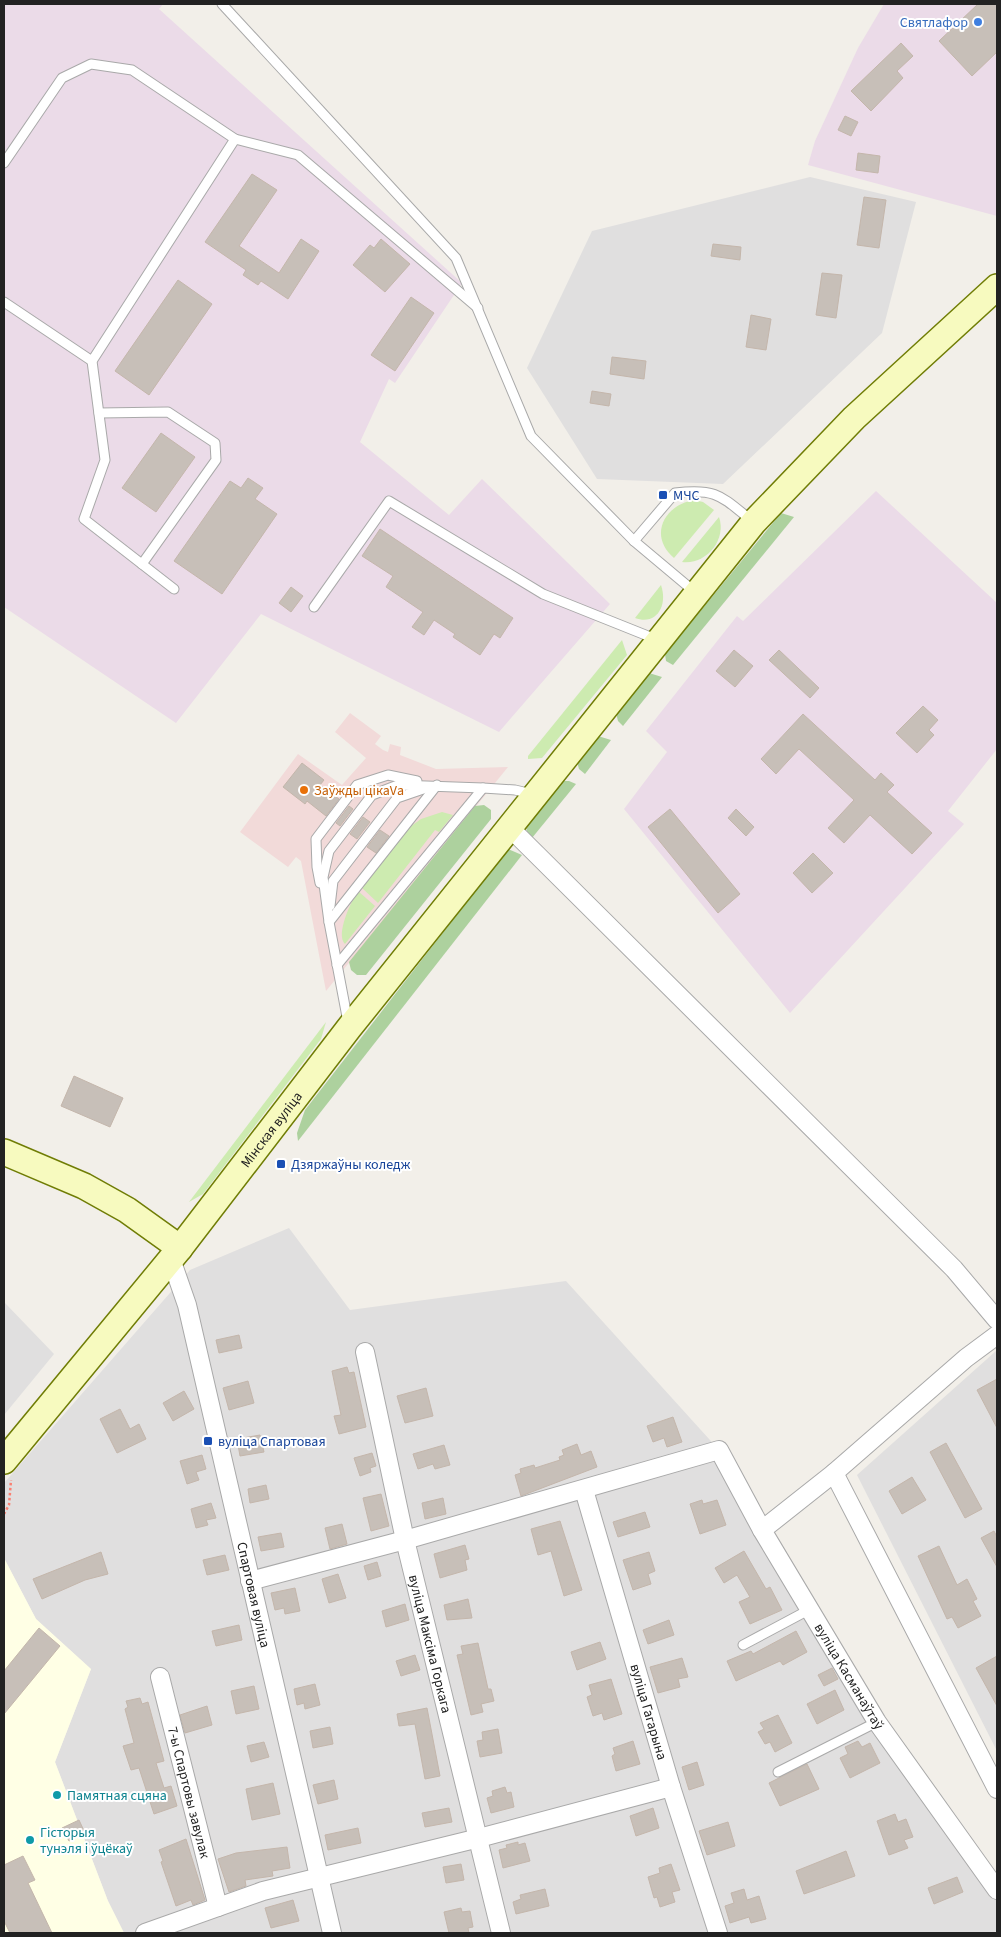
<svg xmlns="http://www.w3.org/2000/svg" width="1001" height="1937" font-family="'Source Sans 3',sans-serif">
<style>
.residential{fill:#e0dfdf}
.commercial{fill:#f2dad9}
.industrial{fill:#ebdbe8}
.education{fill:#ffffe5}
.grass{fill:#cdebb0}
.forest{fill:#add19e}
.building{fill:#c7bfb8;stroke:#c4b6ab}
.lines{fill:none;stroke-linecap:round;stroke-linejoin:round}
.lane-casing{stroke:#a9a9a9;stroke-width:11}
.street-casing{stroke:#a9a9a9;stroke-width:20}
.secondary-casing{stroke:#707d05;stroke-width:28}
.path{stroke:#fa8072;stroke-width:2.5;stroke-dasharray:2.5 2.5;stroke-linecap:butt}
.lane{stroke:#fff;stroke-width:9}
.street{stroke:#fff;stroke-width:18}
.secondary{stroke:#f7fabf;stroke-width:25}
.shop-dot{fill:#3f7fe0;stroke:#fff;stroke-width:2}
.transit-dot{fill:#1a4fb4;stroke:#fff;stroke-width:2}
.food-dot{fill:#e8710a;stroke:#fff;stroke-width:2}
.culture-dot{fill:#0f9aa8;stroke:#fff;stroke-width:2}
.labels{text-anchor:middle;stroke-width:4;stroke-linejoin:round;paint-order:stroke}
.shop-label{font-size:14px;fill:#366cbe;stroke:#fff;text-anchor:end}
.transit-label{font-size:14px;fill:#164399;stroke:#fff;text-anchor:start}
.food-label{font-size:14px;fill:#c56008;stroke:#fff;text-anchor:start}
.street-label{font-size:14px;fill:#222;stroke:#fff}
.culture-label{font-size:14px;fill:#0d838f;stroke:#fff;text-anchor:start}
</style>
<rect width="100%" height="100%" fill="#f2efe9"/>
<g class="residential">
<polygon points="810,177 916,202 882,333 723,484 597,479 527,368 592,231"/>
<polygon points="289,1228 350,1310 566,1281 719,1450 762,1530 997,1890 997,1933 124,1933 108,1901 55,1762 91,1669 36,1619 4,1558 4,1483 190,1270"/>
<polygon points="4,1302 54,1354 4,1415"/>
<polygon points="996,1351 997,1354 997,1751 857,1475"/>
</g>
<polygon class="commercial" points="350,713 381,736 375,744 383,750 388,752 390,744 401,747 400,755 436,769 508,767 326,991 301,861 296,857 288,867 240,832 298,754 342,785 366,758 335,732"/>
<g class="industrial">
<polygon points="4,4 163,4 159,9 462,283 395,383 389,379 360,442 449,515 482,479 610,604 499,732 261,614 176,723 4,607"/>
<polygon points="884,4 997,4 997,216 808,165 815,141 858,48"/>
<polygon points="876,491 997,603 997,749 948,811 964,824 790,1013 624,809 667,752 646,731 737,616 743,621"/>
</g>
<polygon class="education" points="4,1558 36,1619 91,1669 55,1762 108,1901 124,1933 4,1933"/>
<g class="grass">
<path d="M694 500 703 502 714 510 674 558C648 536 664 505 694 500Z"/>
<path d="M719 517C727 540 706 565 682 562Z"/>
<path d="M661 585C668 605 657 626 635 618Z"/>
<polygon points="622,640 627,655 542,758 528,759 528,756"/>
<polygon points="442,812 453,815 439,832 435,830 378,903 361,887 407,829 421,819"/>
<path d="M358 891 375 906 345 944C335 935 351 901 358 891Z"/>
<polygon points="326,1022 321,1039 203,1194 189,1202"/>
</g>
<g class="forest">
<polygon points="781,513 794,517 673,665 666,661 665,654"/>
<polygon points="649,673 662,677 623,726 618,721 616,713"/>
<polygon points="598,736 611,740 585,774 579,769 577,762"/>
<polygon points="562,781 569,781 576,784 532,838 527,833 526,826"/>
<polygon points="484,805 491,810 491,819 366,975 357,975 351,970 349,962 475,806"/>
<polygon points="508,849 522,855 298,1141 297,1133 305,1110"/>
</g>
<g class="building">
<polygon points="978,4 997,4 997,52 972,76 939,41"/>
<polygon points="901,43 913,56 897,71 903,78 871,111 851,91"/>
<polygon points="845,116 858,122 851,136 838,130"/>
<polygon points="858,153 880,156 878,173 856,170"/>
<polygon points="252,174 277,190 239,246 279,273 301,239 319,251 288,299 261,281 258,285 243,275 246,270 205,242"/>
<polygon points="864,197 886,200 879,248 857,245"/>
<polygon points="381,239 410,264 385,292 353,265 370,245 374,248"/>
<polygon points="713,244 741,247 740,260 711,256"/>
<polygon points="822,273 842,275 836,318 816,315"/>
<polygon points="178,280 212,304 149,395 115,371"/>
<polygon points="411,297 434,313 395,371 371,355"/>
<polygon points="751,315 771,319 766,350 746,347"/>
<polygon points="612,357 646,361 644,379 610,374"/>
<polygon points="592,391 611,394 609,406 590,403"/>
<polygon points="161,433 195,457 156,512 122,488"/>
<polygon points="248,478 263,488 255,499 277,514 222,594 174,561 230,481 241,488"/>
<polygon points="380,529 513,618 500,638 494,634 480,655 453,637 455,634 434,620 424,635 412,627 423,612 386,587 393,576 362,556"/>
<polygon points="291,587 303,596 291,612 279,603"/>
<polygon points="734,650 753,666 735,687 716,671"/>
<polygon points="779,650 819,688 810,698 769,660"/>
<polygon points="923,706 938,720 929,730 934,735 917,753 896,733"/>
<polygon points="803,714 875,780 881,773 894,785 887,792 932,833 912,854 870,815 844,843 828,828 854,800 799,749 776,774 761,759"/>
<polygon points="302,763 324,780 320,785 339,799 326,816 307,801 305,804 283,787"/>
<polygon points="349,806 353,809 340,826 336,823"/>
<polygon points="670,809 740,894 718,913 648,827"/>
<polygon points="736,809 754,827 746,836 728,818"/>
<polygon points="363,817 370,822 357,839 350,834"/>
<polygon points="380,830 389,836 376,853 367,847"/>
<polygon points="813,853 833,873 812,893 793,873"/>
<polygon points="74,1076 123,1098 110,1127 61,1106"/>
<polygon points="239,1335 242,1348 219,1353 216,1340"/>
<polygon points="347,1367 349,1373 354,1372 366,1427 339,1434 334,1416 341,1415 332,1371"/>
<polygon points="997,1379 997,1428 977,1390"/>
<polygon points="248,1381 254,1403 229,1410 223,1388"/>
<polygon points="426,1388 433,1416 405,1423 397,1396"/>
<polygon points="184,1391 194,1409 173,1421 163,1403"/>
<polygon points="120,1409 130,1429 139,1424 146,1439 117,1453 100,1419"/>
<polygon points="673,1417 682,1442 667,1447 664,1438 653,1442 647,1426"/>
<polygon points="260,1435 264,1452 240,1456 237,1439"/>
<polygon points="946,1443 982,1509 965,1518 930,1452"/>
<polygon points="577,1444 581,1455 591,1451 597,1467 521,1496 515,1475 521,1473 520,1469 534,1465 535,1468 560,1460 559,1457 564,1455 562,1450"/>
<polygon points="444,1445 450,1465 435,1469 433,1464 418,1469 413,1454"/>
<polygon points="372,1453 376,1466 370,1468 371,1472 360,1476 354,1458"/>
<polygon points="202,1455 206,1469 196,1472 199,1480 187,1484 180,1461"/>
<polygon points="912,1477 926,1500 902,1514 889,1491"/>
<polygon points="266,1485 269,1499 250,1503 248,1489"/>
<polygon points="381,1494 389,1526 371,1531 363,1498"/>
<polygon points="443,1498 446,1514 425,1519 422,1503"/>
<polygon points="702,1500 703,1504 717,1500 726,1525 700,1534 690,1504"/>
<polygon points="211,1503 216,1518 206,1520 208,1525 196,1528 191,1509"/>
<polygon points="645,1512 650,1527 618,1537 613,1522"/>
<polygon points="560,1521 582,1590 564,1596 551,1551 538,1555 531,1529"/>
<polygon points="342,1524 347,1544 330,1549 325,1528"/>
<polygon points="994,1531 997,1537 997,1567 981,1538"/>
<polygon points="281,1533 284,1547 261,1551 258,1537"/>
<polygon points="465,1545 469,1559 465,1560 467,1570 440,1578 434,1554"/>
<polygon points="939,1546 957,1585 967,1579 977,1599 973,1601 981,1616 958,1628 952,1617 947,1619 918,1556"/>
<polygon points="744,1551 766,1589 770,1587 782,1610 750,1624 739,1602 750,1597 737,1575 724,1583 715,1568"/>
<polygon points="101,1552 108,1574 85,1580 42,1599 33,1579"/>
<polygon points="649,1552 655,1571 648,1574 651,1584 633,1590 623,1560"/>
<polygon points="225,1555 229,1570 207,1575 203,1560"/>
<polygon points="377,1562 381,1576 368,1580 364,1566"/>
<polygon points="338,1574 346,1598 329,1603 322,1579"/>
<polygon points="295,1588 300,1611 285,1614 284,1608 275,1610 271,1593"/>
<polygon points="468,1599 472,1618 447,1620 444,1605"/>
<polygon points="405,1604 409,1620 386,1627 382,1611"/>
<polygon points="669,1620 674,1635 648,1644 643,1630"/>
<polygon points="239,1625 242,1640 216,1646 212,1631"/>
<polygon points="39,1628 60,1646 4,1714 4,1671"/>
<polygon points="796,1631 807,1652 783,1665 780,1661 736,1681 727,1661 751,1651 753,1654"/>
<polygon points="600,1642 606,1659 577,1670 571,1652"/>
<polygon points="478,1643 488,1689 491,1689 494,1701 481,1704 483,1712 471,1715 457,1655 463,1654 461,1646"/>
<polygon points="415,1655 420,1670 401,1676 396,1661"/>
<polygon points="997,1656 997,1706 976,1668"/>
<polygon points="682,1658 688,1677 678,1679 680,1687 658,1693 650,1667"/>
<polygon points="832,1668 838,1679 824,1686 818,1675"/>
<polygon points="611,1679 622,1714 604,1720 602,1713 593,1716 587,1697 592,1695 589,1685"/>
<polygon points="315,1684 320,1705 305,1709 304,1703 297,1705 294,1689"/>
<polygon points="254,1686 259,1709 236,1714 231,1691"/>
<polygon points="835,1690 844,1710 817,1724 807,1704"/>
<polygon points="140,1698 142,1704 148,1702 164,1761 156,1763 164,1788 171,1786 177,1806 154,1814 139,1768 131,1770 123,1746 134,1743 125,1709 128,1707 126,1701"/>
<polygon points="207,1706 212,1725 185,1733 180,1715"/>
<polygon points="427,1708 440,1776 425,1779 415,1724 399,1726 397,1714"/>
<polygon points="778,1715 792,1743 775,1752 770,1742 765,1744 758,1732 764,1729 760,1723"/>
<polygon points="330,1727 333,1744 313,1748 310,1731"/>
<polygon points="498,1729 502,1753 480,1757 477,1741 483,1740 482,1732"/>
<polygon points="633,1741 640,1764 616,1771 612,1756 615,1754 613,1748"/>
<polygon points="858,1741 862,1747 870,1743 880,1763 850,1778 840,1758 848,1754 845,1747"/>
<polygon points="264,1742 269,1757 251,1762 247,1746"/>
<polygon points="697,1762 704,1785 689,1790 682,1767"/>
<polygon points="807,1764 819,1789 780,1806 769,1783"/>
<polygon points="334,1780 338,1799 318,1804 313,1785"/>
<polygon points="273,1783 280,1814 252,1820 246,1789"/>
<polygon points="505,1787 507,1793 511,1792 514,1807 491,1813 487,1798 493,1796 492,1791"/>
<polygon points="449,1808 452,1822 425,1827 422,1813"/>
<polygon points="653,1808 659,1828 636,1836 630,1816"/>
<polygon points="895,1814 898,1822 906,1819 913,1837 904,1840 908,1848 889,1855 877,1821"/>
<polygon points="79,1820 85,1833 69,1841 62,1828"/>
<polygon points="728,1822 735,1846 707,1855 699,1831"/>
<polygon points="358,1828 361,1843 328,1850 325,1835"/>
<polygon points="186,1839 205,1900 193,1905 191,1900 176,1906 161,1862 163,1861 159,1850"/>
<polygon points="518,1842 518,1845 525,1843 530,1861 503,1868 499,1850 507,1848 506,1845"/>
<polygon points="287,1847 290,1868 272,1871 273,1876 245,1880 246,1886 229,1892 218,1859 236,1853"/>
<polygon points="846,1851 855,1876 804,1894 796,1871"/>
<polygon points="23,1856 35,1880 28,1883 52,1933 10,1933 4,1921 4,1865"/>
<polygon points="461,1864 464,1880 446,1883 443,1867"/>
<polygon points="671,1864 680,1890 672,1892 675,1902 660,1907 657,1897 654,1898 648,1877 660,1873 659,1868"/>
<polygon points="957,1877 963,1892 934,1904 928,1888"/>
<polygon points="545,1889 549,1906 516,1914 513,1902 521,1899 520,1895"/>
<polygon points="744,1889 747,1900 759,1896 766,1919 751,1923 749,1917 730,1923 725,1906 734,1903 731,1893"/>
<polygon points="293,1900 299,1921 271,1928 265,1908"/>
<polygon points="461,1908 462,1912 470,1911 473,1927 468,1928 469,1933 449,1933 444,1912"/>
</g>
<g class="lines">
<defs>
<g id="lane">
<polyline points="222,4 456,258 531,436 634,541 696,593"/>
<polyline points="4,163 62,78 91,64 132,70 235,139"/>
<polyline points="4,302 92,361"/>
<polyline points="99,413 168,412 215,443 216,460 142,564"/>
<path d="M634 541 675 493C717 488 721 496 752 521"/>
<polyline points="174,589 84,519 105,460 92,361 235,139 298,155 478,308"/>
<polyline points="314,607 389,501 543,594 658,640"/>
<polyline points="320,883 317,867 316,839 357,785 388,775 417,781"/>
<polyline points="330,906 333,881 397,798 429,787"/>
<polyline points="329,922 437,785"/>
<polyline points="337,965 483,788"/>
<polyline points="348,1022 329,922 323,877 329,851 372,795 398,785 483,788 515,790 532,794"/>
<polyline points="743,1645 803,1613"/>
<polyline points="778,1772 877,1722"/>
</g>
<g id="street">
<polyline points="510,828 954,1269 997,1320"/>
<path id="s1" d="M171 1259 187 1305 332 1933"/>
<path id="s2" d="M365 1352 405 1540 501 1933"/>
<polyline points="834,1473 997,1789"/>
<path id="s3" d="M584 1490 671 1787 718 1933"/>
<polyline points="762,1530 834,1473 966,1358 997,1335"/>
<path id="s4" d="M250 1581 405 1540 719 1450 762 1530 877 1722 997 1890"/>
<path id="s5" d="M160 1677 218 1907"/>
<polyline points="145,1933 263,1891 479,1838 671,1787"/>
</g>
<g id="secondary">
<polyline points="4,1152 84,1186 127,1210 180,1248"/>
<path id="s6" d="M4 1461 180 1248 349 1028 754 522 854 418 997 287"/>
</g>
</defs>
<use href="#lane" class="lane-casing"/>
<use href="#street" class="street-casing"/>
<use href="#secondary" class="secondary-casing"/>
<polyline class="path" points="4,1514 9,1505 11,1480"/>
<use href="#lane" class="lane"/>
<use href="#street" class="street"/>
<use href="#secondary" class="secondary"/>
</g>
<circle class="shop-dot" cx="978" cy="22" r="5"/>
<g class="transit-dot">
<rect x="658" y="490" width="10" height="10" rx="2.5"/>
<rect x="276" y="1159" width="10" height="10" rx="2.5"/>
<rect x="203" y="1436" width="10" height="10" rx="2.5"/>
</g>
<circle class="food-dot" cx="304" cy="790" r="5"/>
<g class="culture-dot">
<circle cx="57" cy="1795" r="5"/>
<circle cx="30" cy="1840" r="5"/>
</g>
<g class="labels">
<g class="shop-label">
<text x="968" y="27">Святлафор</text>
</g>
<g class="transit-label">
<text x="673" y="500">МЧС</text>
<text x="291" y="1169">Дзяржаўны коледж</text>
<text x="218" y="1446">вуліца Спартовая</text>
</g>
<g class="food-label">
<text x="314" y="795">Заўжды цікаVа</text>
</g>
<g class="street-label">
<text dy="5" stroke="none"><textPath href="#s6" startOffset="426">Мінская вуліца</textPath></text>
<text dy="5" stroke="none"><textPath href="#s1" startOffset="346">Спартовая вуліца</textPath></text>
<text dy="5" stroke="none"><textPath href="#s2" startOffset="299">вуліца Максіма Горкага</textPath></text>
<text dy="5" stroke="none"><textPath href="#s4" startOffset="748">вуліца Касманаўтаў</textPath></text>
<text dy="5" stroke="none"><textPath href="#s3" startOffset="231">вуліца Гагарына</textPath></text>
<text dy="5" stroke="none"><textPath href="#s5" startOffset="119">7-ы Спартовы завулак</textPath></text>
</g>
<g class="culture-label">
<text x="67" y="1800">Памятная сцяна</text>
<text x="40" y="1837">Гісторыя<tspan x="40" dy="16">тунэля і ўцёкаў</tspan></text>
</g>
</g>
<rect width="1001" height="1937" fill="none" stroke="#222222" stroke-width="10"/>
</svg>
